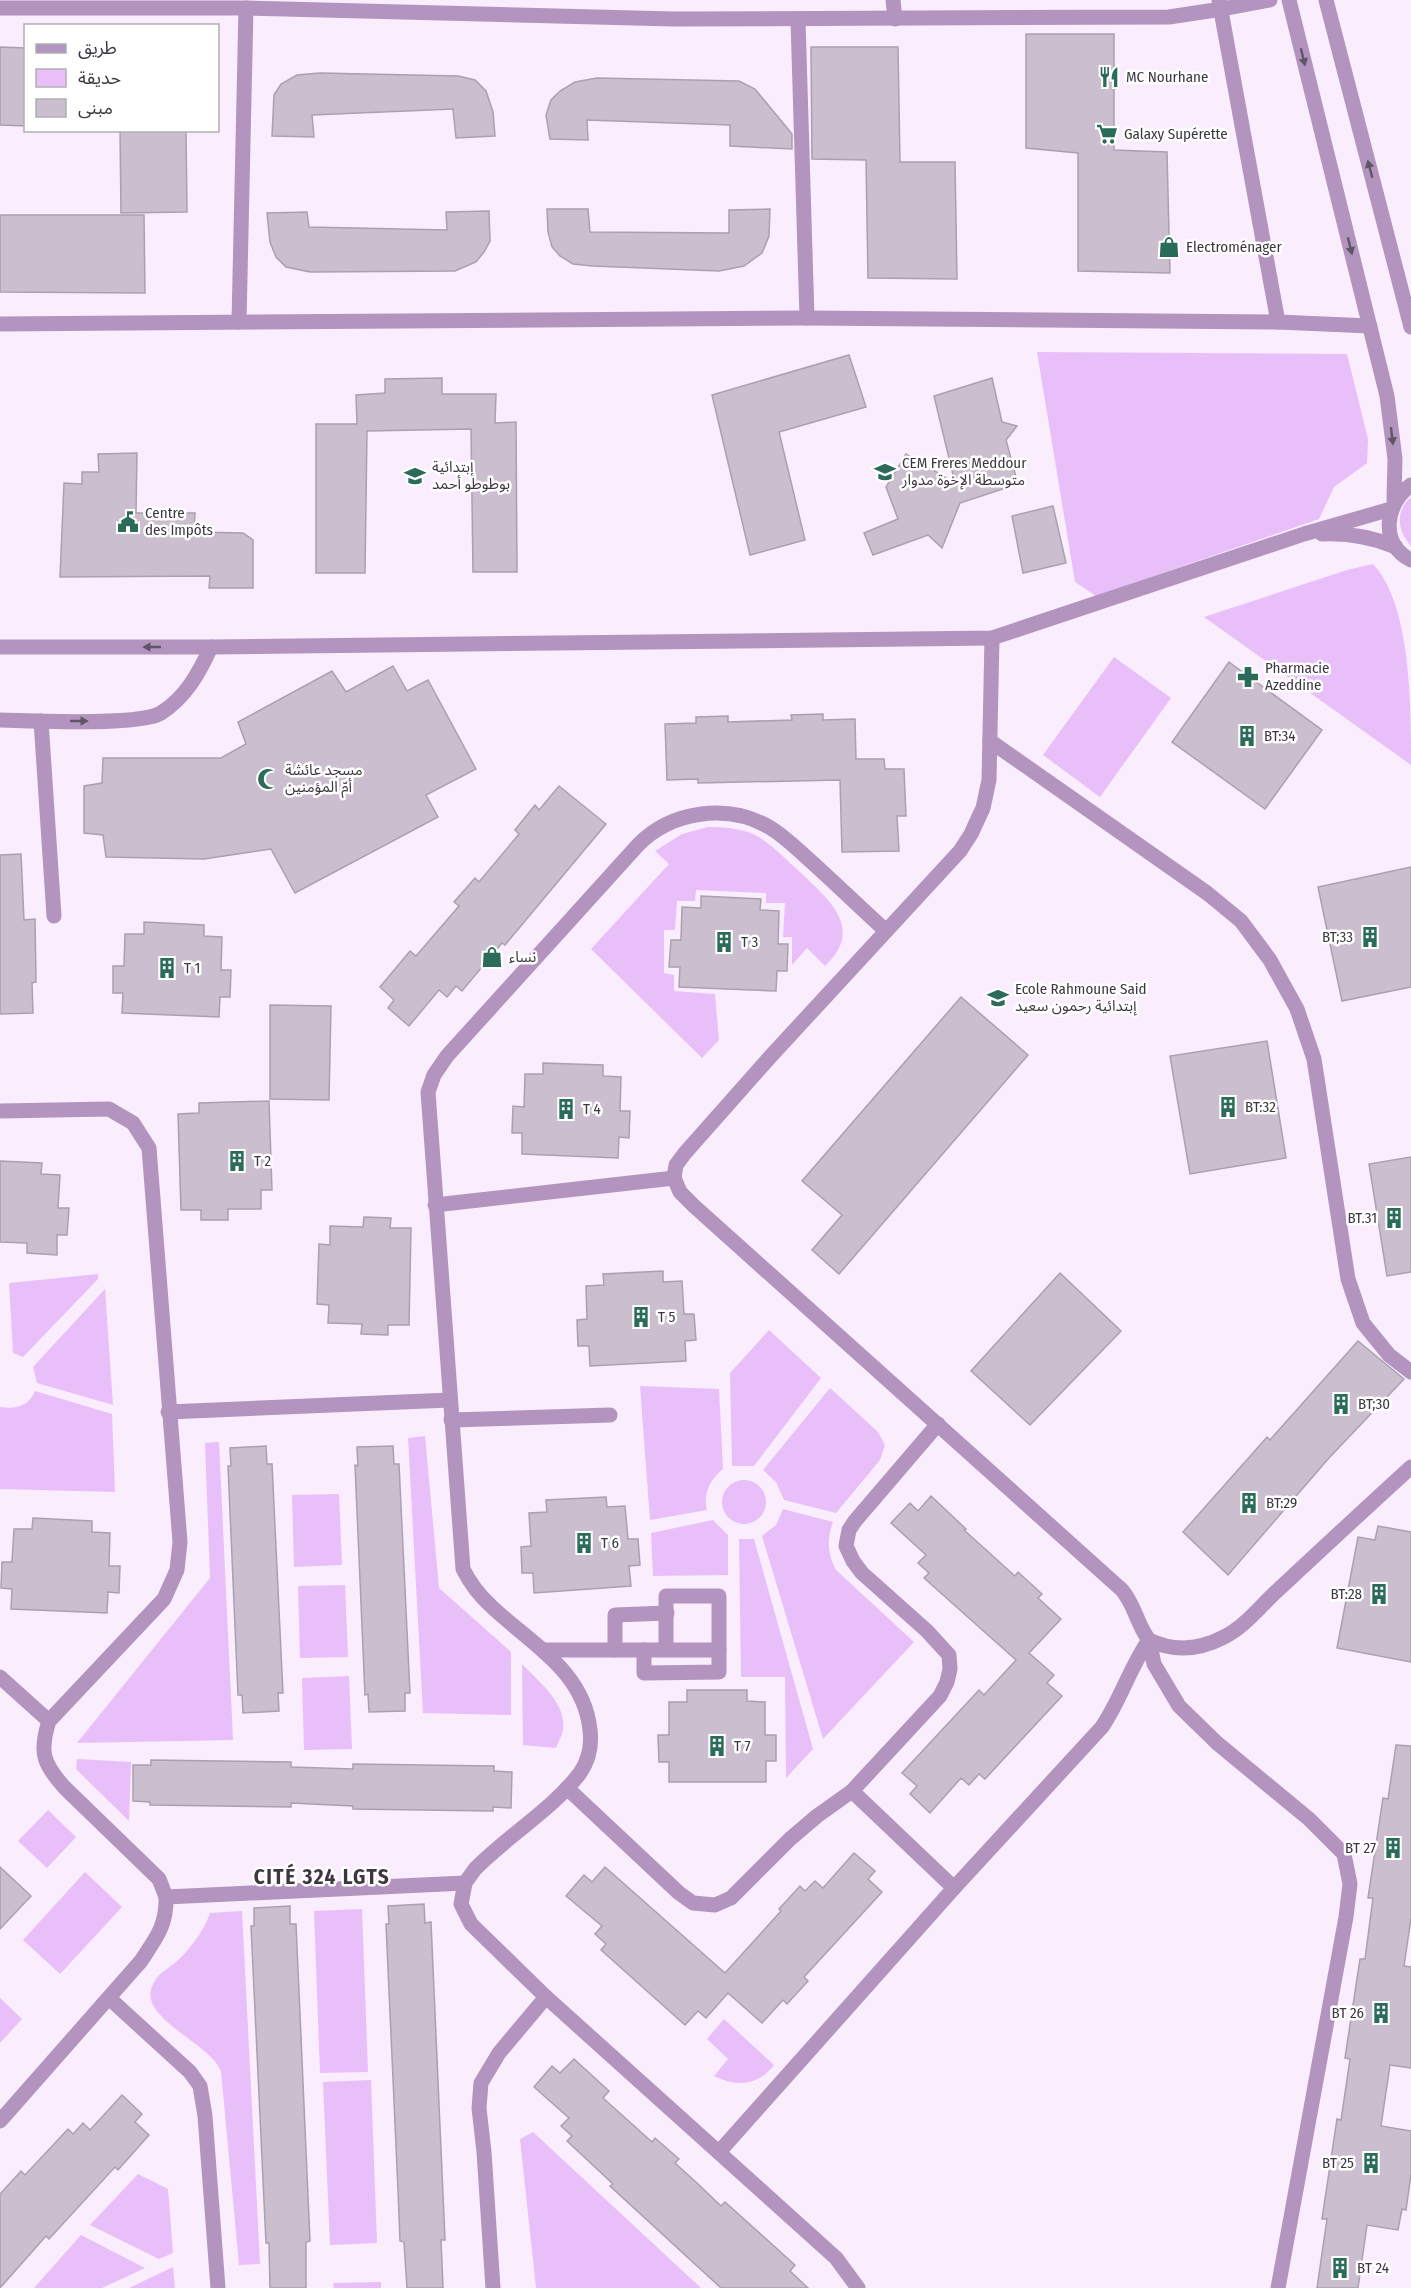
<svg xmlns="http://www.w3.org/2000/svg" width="1411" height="2288" font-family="'Fira Sans Condensed','Noto Sans Arabic',sans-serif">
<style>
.green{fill:#e9bffa}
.building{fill:#cabecf;stroke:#aba0b0;stroke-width:1.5}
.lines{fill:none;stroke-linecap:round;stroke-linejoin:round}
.minor{stroke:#b294bf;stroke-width:15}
.tertiary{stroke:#b294bf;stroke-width:15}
.oneway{fill:#605465}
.labels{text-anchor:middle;stroke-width:5;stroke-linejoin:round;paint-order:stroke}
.poi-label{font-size:15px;fill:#3d383f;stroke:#fff;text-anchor:start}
.district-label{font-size:21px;font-weight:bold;letter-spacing:1.5px;fill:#3d383f;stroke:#fff}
</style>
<rect width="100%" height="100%" fill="#f9edfe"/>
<g class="green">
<polygon points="1037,352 1347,354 1368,439 1367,463 1334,487 1319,519 1096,596 1075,582"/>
<path d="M1411 497V546C1397 531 1395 511 1411 497Z"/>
<path d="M1373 564C1411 604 1411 707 1411 765L1204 617 1347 570Z"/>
<polygon points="1114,657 1171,698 1100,797 1043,755"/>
<path d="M708 827C723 827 739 828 753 834 771 843 785 859 800 872 829 900 865 928 825 966L807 948 792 965V937H783L785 903H766V893L696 890 695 901H677L675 930H664V973L674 975V991L715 994 719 1040 702 1058 591 949 669 864 655 851 682 834Z"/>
<polygon points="98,1274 98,1279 23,1357 13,1353 9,1283"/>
<polygon points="105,1289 113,1405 37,1383 33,1367"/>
<polygon points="769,1330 821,1378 754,1466 732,1466 730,1373"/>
<path d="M640 1386 719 1389 723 1469C710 1479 703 1494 707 1510L650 1520Z"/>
<polygon points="830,1388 878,1432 885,1445 880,1460 836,1513 784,1500 776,1482 763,1470"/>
<path d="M35 1391 112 1414 115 1492 0 1489V1407C16 1409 28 1407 35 1391Z"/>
<polygon points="425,1436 439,1588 511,1652 511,1715 423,1713 408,1438"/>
<polygon points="219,1442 233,1740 77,1743 210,1578 205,1443"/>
<circle cx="744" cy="1502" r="22"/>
<polygon points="339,1494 342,1565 294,1567 292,1495"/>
<path d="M783 1509 833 1522C827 1539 827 1554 836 1570L914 1642 823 1739 762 1536 776 1525Z"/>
<polygon points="713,1520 728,1535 728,1575 653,1576 651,1533"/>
<polygon points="739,1539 754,1539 813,1749 786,1778 785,1677 741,1677"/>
<polygon points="345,1585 348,1657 300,1658 298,1586"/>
<path d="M522 1664C538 1681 567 1703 563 1730 562 1736 558 1742 556 1748L523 1745Z"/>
<polygon points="349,1676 352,1749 304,1750 302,1678"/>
<polygon points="77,1759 131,1762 129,1821 76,1769"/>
<polygon points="48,1810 76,1837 47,1868 18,1841"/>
<polygon points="85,1872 122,1907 60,1974 23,1940"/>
<polygon points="362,1909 368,2072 320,2073 314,1911"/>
<path d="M242 1911 260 2264 239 2265 221 2071C208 2041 136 2018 153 1984 158 1973 168 1969 176 1962 190 1949 204 1931 210 1913Z"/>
<polygon points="0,1998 22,2019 0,2043"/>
<path d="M724 2019 774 2065C758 2086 736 2087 714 2076L728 2059 707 2039Z"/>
<polygon points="371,2080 377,2243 330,2245 323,2082"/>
<polygon points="533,2132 701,2288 536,2288 520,2139"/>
<polygon points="138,2174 168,2189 173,2253 159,2259 90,2225"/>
<polygon points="81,2235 145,2268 102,2288 34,2288"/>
<polygon points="173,2267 175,2288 129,2288"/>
<polygon points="381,2282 381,2288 334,2288 333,2283"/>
</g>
<g class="building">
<polygon points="1026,34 1114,34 1114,150 1167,152 1170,273 1078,271 1078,153 1026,148"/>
<polygon points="0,47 26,48 26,126 0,125"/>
<polygon points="811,47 898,47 900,162 955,162 957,279 868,278 866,160 812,159"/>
<polygon points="320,73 458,76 475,80 486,91 493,112 495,136 456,138 453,109 312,115 314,137 272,136 274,95 281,84 297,75"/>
<polygon points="597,78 739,81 755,89 792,134 792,149 730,146 730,125 587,120 588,140 550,139 546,115 551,100 560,91 575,82"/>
<polygon points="120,130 186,130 187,212 121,213"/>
<polygon points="547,209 588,209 590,232 729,233 729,210 770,209 769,236 762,253 744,266 719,271 593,266 573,264 560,256 552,247 548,232"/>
<polygon points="489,211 490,241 484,252 476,262 455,271 310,272 286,267 276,257 270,242 267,213 307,212 309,227 447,230 446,212"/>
<polygon points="0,215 144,215 145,293 0,292"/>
<polygon points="849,355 866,407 779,432 805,540 750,555 712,395"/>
<polygon points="442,378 442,394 496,394 495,423 516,422 517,572 473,572 471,429 367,431 365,573 316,573 316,424 357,424 356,395 385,393 385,379"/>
<polygon points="992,378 1002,422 1017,426 1006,440 1018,484 960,503 942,548 928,535 873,555 864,533 898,519 886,487 906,454 955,483 934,396"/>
<polygon points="137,453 136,513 195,513 194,532 243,533 253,540 253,588 209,588 210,576 60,577 64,483 82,484 82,472 99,472 98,454"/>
<polygon points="1053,506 1066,563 1023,573 1012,516"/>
<polygon points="1229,662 1322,730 1265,809 1172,742"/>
<polygon points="393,666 407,691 428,680 476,769 426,795 438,817 295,893 271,849 204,859 106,857 103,835 84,833 84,786 102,783 103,758 221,758 246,744 238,722 332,671 346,692"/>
<polygon points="823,714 823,720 855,719 856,759 884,759 885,769 904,769 906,816 897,816 899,851 842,852 840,780 698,783 698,779 667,780 665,724 696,723 696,717 728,716 728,722 792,720 791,715"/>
<polygon points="559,786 606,824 505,945 502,943 462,991 456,986 447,997 439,990 409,1026 388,1008 394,1000 380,987 410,951 416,956 459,906 454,902 475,878 479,882 519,834 515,830 535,805 539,810"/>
<polygon points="21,854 24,920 35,919 36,982 32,983 33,1013 0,1014 0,855"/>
<polygon points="1411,867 1411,987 1342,1001 1318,887"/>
<polygon points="701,896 761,899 760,910 779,911 778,944 788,944 787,971 777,971 776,991 679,987 680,967 669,967 671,940 681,940 682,907 701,908"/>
<polygon points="144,922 204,925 204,936 222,937 221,970 231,970 230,997 220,997 219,1017 122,1013 123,993 113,993 113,966 124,966 125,934 144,934"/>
<polygon points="961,997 1028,1055 839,1274 812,1250 842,1215 802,1181"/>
<polygon points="270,1005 331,1006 329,1100 270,1099"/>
<polygon points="1267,1041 1286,1158 1190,1174 1170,1056"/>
<polygon points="543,1063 603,1065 603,1076 621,1077 620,1111 630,1111 629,1138 619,1137 618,1158 522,1154 522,1133 512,1133 513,1106 524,1107 525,1074 543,1074"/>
<polygon points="269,1101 272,1190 261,1190 261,1209 228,1209 228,1220 201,1220 201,1210 181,1210 178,1114 199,1113 199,1103"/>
<polygon points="1411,1157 1411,1272 1387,1276 1369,1164"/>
<polygon points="0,1161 42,1163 41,1174 60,1175 58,1208 69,1208 67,1235 57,1235 57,1255 27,1253 27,1243 0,1242"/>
<polygon points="364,1217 391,1218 390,1228 411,1228 409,1325 388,1325 388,1335 361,1334 362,1324 328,1323 329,1305 317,1304 319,1244 330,1245 330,1226 363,1227"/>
<polygon points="663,1271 663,1282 682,1281 684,1314 694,1314 696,1340 685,1341 686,1361 590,1366 589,1346 578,1346 577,1320 587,1319 586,1286 604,1285 603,1274"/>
<polygon points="1060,1273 1121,1331 1030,1425 971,1371"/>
<polygon points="1358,1341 1404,1379 1328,1459 1228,1575 1183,1532 1267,1437 1270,1440"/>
<polygon points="266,1446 267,1464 272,1464 283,1693 278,1693 279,1711 243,1713 242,1695 238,1695 228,1466 231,1466 230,1448"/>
<polygon points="393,1446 394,1464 399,1464 410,1693 405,1693 405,1711 369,1712 368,1694 365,1695 355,1465 358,1466 357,1447"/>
<polygon points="931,1496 966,1529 964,1530 1015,1576 1018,1572 1042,1594 1038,1598 1061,1619 1029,1653 1054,1675 1047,1683 1062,1696 985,1779 979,1774 969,1785 961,1778 930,1813 910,1794 917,1786 902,1773 979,1690 984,1695 1016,1660 924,1578 929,1573 918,1563 926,1555 891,1523 910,1503 918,1511"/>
<polygon points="606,1497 607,1507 625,1506 628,1539 638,1539 640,1565 629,1566 631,1586 534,1593 533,1573 522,1573 521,1547 531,1546 529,1513 547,1512 546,1500"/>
<polygon points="33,1518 92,1521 92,1532 110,1533 109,1566 120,1566 119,1593 108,1592 107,1613 11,1609 12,1589 1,1588 2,1562 12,1562 14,1529 32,1529"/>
<polygon points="1378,1526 1411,1532 1411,1662 1337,1648 1358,1537 1375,1540"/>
<polygon points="687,1690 747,1690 747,1701 765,1702 765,1735 776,1735 776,1761 766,1761 766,1782 669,1782 669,1762 659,1762 658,1735 669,1735 669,1702 687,1702"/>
<polygon points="1396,1745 1411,1746 1411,1918 1404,1966 1411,1967 1411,2068 1390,2065 1381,2126 1411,2131 1411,2174 1406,2210 1402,2209 1398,2230 1367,2225 1358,2288 1317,2288 1327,2219 1322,2219 1337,2119 1341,2120 1350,2059 1345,2058 1360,1959 1365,1959 1373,1898 1368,1898 1383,1798 1388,1799"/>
<polygon points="151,1760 291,1762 291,1767 353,1769 353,1764 494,1766 494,1771 512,1772 511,1808 493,1807 493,1811 353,1809 353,1806 291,1803 291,1807 150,1805 150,1802 133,1801 133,1765 151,1765"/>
<polygon points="854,1853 875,1871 868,1879 882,1892 804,1977 808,1981 787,2004 783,2000 762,2023 728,1993 706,2018 698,2011 685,2025 601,1950 606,1944 595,1934 602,1926 566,1896 584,1875 592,1882 605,1867 725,1973 781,1911 779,1909 800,1886 805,1891 815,1881 823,1888"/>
<polygon points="0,1867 31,1896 0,1929"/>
<polygon points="424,1904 425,1923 431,1922 445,2240 441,2240 443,2288 407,2288 404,2242 400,2241 398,2190 386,1924 389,1924 388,1906"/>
<polygon points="290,1906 290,1924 296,1924 310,2241 306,2242 306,2288 270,2288 269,2243 266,2243 251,1926 254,1926 254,1908"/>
<polygon points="574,2059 609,2091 603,2098 652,2142 655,2138 679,2159 675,2163 698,2184 721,2206 725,2202 795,2265 790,2271 808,2288 721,2288 610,2186 613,2184 567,2141 572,2136 561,2126 569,2118 534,2087 552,2066 560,2073"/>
<polygon points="122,2095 142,2114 135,2122 149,2135 118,2170 115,2167 49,2239 46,2236 0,2288 0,2194 21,2171 25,2175 68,2129 73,2134 83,2123 90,2130"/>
</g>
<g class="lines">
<g class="minor">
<polyline points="893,0 895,19"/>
<polyline points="1219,0 1278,322"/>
<polyline points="0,8 246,8 673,19 1169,17 1222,9"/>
<polyline points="798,20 807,318"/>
<polyline points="239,322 246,8"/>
<polyline points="0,324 807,318 1278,322 1370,326"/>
<path d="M0 720C31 721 140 726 161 713 186 697 199 673 211 647"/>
<polyline points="41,721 54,916"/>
<polyline points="990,741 1207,893 1241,921 1270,960 1297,1009 1314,1059 1348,1279 1363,1323 1389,1355 1411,1372"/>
<path d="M0 1111 109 1109 133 1123 149 1148 180 1542 177 1570 164 1599 49 1721C39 1752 43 1764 65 1788L159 1879 166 1897"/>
<path d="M674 1178 680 1192 694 1206 1122 1590C1136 1607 1136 1623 1149 1640 1130 1667 1121 1699 1102 1727L954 1888 720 2151"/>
<polyline points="435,1205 674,1178 676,1165 685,1153 770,1057 960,851 971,834 983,808 989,780 992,638"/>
<polyline points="168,1412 450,1400"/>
<polyline points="451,1420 610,1415"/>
<polyline points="1149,1640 1154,1664 1179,1706 1217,1743 1309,1819 1344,1854 1350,1884 1346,1917 1278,2288"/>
<path d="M1149 1640C1174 1652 1199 1650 1224 1637 1246 1626 1261 1605 1279 1589 1323 1548 1367 1507 1411 1467"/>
<polyline points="544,1650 719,1650 719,1596 666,1596 666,1650"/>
<polyline points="615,1650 615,1615 667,1613"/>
<polyline points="644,1650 644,1673 719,1672 719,1650"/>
<polyline points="0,1677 49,1721"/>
<polyline points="567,1788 679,1893 693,1903 715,1905 731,1898 790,1839 817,1816 852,1791 940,1696 947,1682 950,1669 949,1655 927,1631 862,1573 853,1561 846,1546 849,1530 855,1521 938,1424"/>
<polyline points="852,1791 954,1888"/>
<polyline points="109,1998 190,2072 200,2086 205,2116 218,2288"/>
<path d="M0 2121 141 1961C156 1938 167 1925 166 1897L465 1883"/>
<polyline points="493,2288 484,2152 479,2108 481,2083 499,2053 546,1997"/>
<path d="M858 2288 836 2258 546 1997 471 1924 461 1904 465 1883 475 1869C506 1837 554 1808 580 1773 589 1760 592 1746 590 1730 584 1670 529 1643 490 1605 478 1594 470 1583 463 1569L428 1092 434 1075 447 1056 638 845C671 811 727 803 769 827 786 837 800 852 815 865 839 887 862 909 886 931"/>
</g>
<g class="tertiary">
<polyline points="1289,0 1387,396 1395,459 1394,500"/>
<polyline points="1326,0 1411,327"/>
<polyline points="1222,9 1270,0"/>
<path d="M1411 485C1385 503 1379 544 1411 560"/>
<path d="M1322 534C1349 533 1372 537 1396 547"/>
<polyline points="0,647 211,647 992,638 1304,534 1391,509"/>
</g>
</g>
<defs><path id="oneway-solid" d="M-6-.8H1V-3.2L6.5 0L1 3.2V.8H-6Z" transform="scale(1.5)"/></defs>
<g class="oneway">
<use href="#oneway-solid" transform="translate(1303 57) rotate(76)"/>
<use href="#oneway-solid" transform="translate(1370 169) rotate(-105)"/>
<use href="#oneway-solid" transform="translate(1350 246) rotate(76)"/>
<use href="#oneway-solid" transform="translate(1392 436) rotate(83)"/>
<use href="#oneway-solid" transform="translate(152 647) rotate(-180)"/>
<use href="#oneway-solid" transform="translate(79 721)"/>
</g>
<defs>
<symbol id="restaurant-bare" viewBox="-9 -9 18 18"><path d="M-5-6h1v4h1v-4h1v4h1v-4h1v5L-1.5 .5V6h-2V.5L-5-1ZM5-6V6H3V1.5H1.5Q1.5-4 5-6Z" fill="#2b6b59" stroke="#fff" stroke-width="2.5" paint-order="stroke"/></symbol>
<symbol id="supermarket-bare" viewBox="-9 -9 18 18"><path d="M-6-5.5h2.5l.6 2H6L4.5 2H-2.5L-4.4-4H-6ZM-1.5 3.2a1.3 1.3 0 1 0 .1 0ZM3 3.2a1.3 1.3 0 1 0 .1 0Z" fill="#2b6b59" stroke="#fff" stroke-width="2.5" paint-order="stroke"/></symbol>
<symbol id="shop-bare" viewBox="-9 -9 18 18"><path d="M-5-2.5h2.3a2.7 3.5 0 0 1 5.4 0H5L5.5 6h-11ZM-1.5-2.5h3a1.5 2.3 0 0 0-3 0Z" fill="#2b6b59" stroke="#fff" stroke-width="2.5" paint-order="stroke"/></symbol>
<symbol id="school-bare" viewBox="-9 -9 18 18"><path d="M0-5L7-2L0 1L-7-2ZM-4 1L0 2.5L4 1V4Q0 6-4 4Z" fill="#2b6b59" stroke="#fff" stroke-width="2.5" paint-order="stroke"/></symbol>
<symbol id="civic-bare" viewBox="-9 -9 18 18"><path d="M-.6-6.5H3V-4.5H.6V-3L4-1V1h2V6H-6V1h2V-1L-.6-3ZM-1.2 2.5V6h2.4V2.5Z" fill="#2b6b59" stroke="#fff" stroke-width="2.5" paint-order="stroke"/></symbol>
<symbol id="pharmacy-bare" viewBox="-9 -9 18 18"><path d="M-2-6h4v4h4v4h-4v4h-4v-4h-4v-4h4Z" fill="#2b6b59" stroke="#fff" stroke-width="2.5" paint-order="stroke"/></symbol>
<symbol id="building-bare" viewBox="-9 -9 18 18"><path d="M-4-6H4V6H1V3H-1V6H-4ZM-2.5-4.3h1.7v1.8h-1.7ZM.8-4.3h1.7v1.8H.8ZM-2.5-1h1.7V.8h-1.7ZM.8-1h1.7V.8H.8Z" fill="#2b6b59" stroke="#fff" stroke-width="2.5" paint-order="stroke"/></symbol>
<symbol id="mosque-bare" viewBox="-9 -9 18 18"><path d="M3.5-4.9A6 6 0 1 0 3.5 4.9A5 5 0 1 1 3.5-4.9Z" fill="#2b6b59" stroke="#fff" stroke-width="2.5" paint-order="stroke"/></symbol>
</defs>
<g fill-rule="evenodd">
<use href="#restaurant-bare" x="1094" y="62" width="30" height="30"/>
<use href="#supermarket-bare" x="1092" y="119" width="30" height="30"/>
<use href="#shop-bare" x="1154" y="232" width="30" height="30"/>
<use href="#school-bare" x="870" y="457" width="30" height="30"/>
<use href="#school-bare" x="400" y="461" width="30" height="30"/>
<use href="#civic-bare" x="113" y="507" width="30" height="30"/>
<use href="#pharmacy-bare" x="1233" y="662" width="30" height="30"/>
<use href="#building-bare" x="1232" y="721" width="30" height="30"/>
<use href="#mosque-bare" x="253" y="764" width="30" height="30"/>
<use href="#building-bare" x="1355" y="922" width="30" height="30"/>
<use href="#building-bare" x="709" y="927" width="30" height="30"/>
<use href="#shop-bare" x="477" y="942" width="30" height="30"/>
<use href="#building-bare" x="152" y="953" width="30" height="30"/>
<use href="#school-bare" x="983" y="983" width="30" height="30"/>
<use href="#building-bare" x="1213" y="1092" width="30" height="30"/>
<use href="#building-bare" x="551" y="1094" width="30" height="30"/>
<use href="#building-bare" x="222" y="1146" width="30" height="30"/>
<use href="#building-bare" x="1379" y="1203" width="30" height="30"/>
<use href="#building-bare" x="626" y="1302" width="30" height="30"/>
<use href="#building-bare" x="1326" y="1389" width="30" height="30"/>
<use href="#building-bare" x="1234" y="1488" width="30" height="30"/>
<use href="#building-bare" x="569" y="1528" width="30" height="30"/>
<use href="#building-bare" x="1364" y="1579" width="30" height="30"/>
<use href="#building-bare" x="702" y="1731" width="30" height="30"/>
<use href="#building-bare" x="1378" y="1833" width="30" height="30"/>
<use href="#building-bare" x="1366" y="1998" width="30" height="30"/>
<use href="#building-bare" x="1356" y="2148" width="30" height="30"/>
<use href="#building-bare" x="1325" y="2253" width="30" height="30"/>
</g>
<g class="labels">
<g class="poi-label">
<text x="1126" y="82">MC Nourhane</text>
<text x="1124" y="139">Galaxy Supérette</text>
<text x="1186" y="252">Electroménager</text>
<text x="902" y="468">CEM Freres Meddour<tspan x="902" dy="17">متوسطة الإخوة مدوار</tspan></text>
<text x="432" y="472">إبتدائية<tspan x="432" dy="17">بوطوطو أحمد</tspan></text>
<text x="145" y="518">Centre<tspan x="145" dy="17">des Impôts</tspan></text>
<text x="1265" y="673">Pharmacie<tspan x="1265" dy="17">Azeddine</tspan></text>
<text x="1264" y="741">BT:34</text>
<text x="285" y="775">مسجد عائشة<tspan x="285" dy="17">أمّ المؤمنين</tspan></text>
<text x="1353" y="942" text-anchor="end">BT;33</text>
<text x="741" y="947">T 3</text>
<text x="509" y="962">نساء</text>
<text x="184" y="973">T 1</text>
<text x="1015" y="994">Ecole Rahmoune Said<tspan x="1015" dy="17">إبتدائية رحمون سعيد</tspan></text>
<text x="1245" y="1112">BT:32</text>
<text x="583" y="1114">T 4</text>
<text x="254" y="1166">T 2</text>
<text x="1377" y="1223" text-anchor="end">BT.31</text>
<text x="658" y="1322">T 5</text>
<text x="1358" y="1409">BT;30</text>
<text x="1266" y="1508">BT:29</text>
<text x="601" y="1548">T 6</text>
<text x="1362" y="1599" text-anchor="end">BT:28</text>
<text x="734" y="1751">T 7</text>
<text x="1376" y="1853" text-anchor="end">BT 27</text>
<text x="1364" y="2018" text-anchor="end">BT 26</text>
<text x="1354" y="2168" text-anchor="end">BT 25</text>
<text x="1357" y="2273">BT 24</text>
</g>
<g class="district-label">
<text x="322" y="1884">CITÉ 324 LGTS</text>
</g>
</g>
<rect x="24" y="24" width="195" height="108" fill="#ffffff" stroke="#b1afb2" stroke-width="1.5"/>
<rect x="36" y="44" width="30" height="9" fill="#b294bf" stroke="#b1afb2" stroke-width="1.5"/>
<text x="78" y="54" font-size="18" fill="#3d383f">طريق</text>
<rect x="36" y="69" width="30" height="18" fill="#e9bffa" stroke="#b1afb2" stroke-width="1.5"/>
<text x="78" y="84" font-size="18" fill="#3d383f">حديقة</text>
<rect x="36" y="99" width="30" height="18" fill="#cabecf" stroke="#b1afb2" stroke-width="1.5"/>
<text x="78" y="114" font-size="18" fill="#3d383f">مبنى</text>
</svg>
